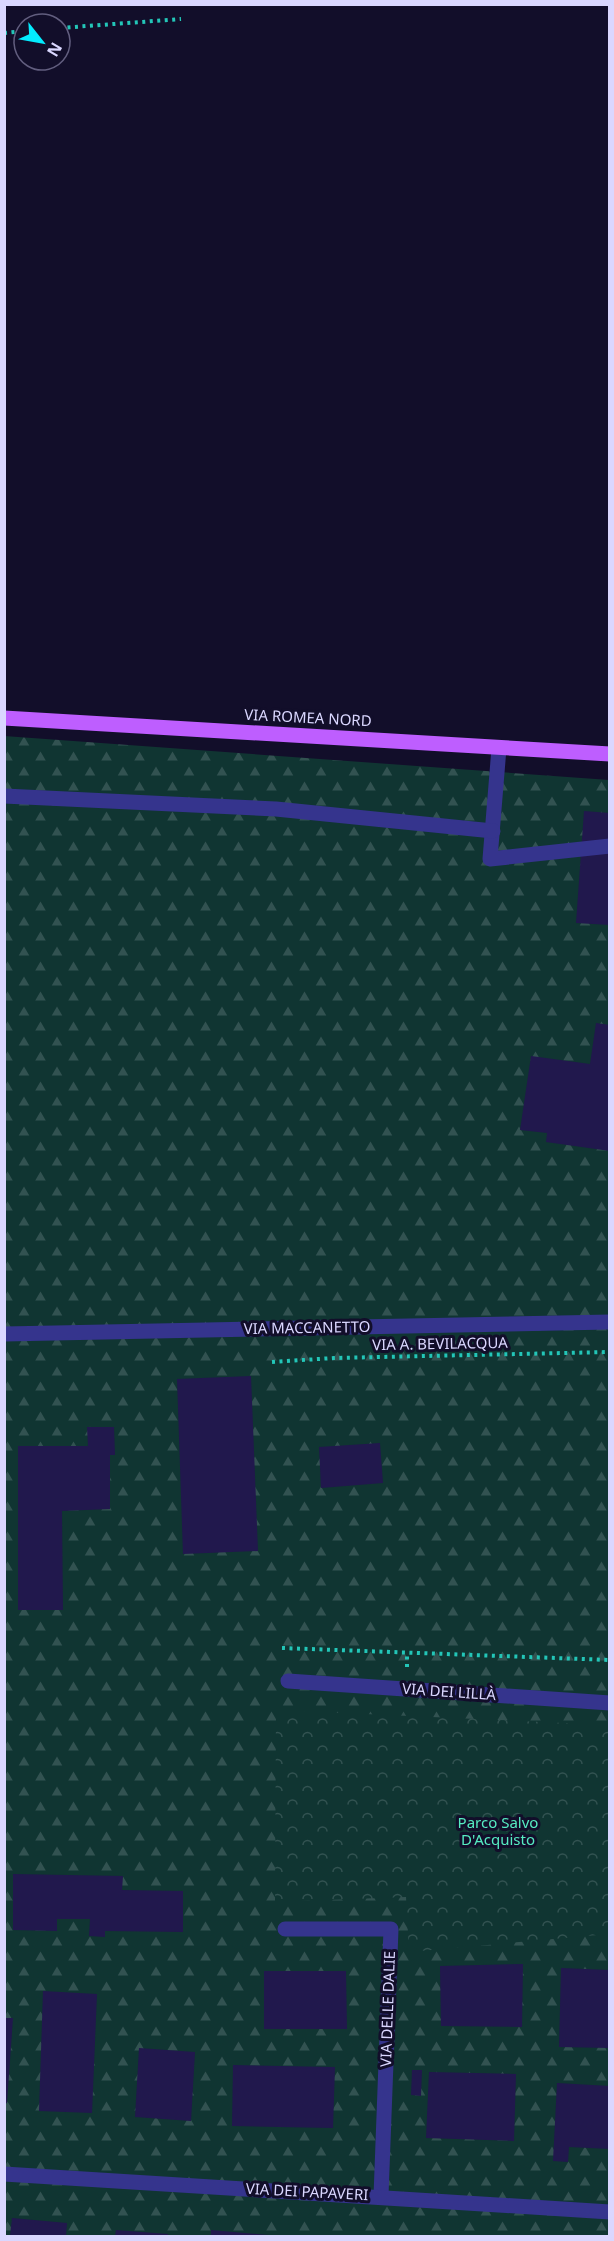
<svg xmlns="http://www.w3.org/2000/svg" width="614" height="2241" font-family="'Noto Sans',sans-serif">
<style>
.forest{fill:url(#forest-firs)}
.park{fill:url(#park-crowns)}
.building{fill:#21184d}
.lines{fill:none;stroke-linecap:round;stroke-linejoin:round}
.path{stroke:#23c6b8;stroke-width:4;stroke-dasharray:3 4.5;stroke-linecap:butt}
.minor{stroke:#35348d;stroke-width:15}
.major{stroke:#be5eff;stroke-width:15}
.labels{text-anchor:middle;stroke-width:6;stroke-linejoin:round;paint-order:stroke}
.street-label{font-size:15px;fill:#dad7ff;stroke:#120e2a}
.park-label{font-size:15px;fill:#56ecc2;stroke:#120e2a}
</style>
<defs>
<pattern id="forest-firs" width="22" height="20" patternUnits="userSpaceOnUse" patternTransform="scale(1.5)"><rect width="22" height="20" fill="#103532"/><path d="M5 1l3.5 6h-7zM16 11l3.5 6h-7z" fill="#325251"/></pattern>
<pattern id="park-crowns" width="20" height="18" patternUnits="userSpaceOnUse" patternTransform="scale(1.5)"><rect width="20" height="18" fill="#103532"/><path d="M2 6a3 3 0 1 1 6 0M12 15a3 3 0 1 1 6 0" fill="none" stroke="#325251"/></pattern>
</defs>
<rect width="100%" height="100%" fill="#120e2a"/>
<polygon class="forest" points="4,736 609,780 609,2236 5,2236"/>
<polygon class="park" points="276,1710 609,1725 609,1934 409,1952 406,1897 275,1902"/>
<g class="building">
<polygon points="584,811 610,813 610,925 576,923"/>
<polygon points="596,1023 610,1025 610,1151 546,1142 547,1133 520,1130 531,1056 590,1064"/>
<polygon points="251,1376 258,1551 183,1554 177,1379"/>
<polygon points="87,1427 114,1427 115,1455 110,1455 110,1509 62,1511 63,1610 18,1610 18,1446 88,1446"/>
<polygon points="380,1443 383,1483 321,1488 319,1447"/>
<polygon points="13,1874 123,1876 122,1890 183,1891 183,1932 105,1931 105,1937 89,1936 90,1919 57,1919 57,1931 13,1930"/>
<polygon points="523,1964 522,2027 441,2026 440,1966"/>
<polygon points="561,1968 610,1970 610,2048 559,2047"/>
<polygon points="264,1971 346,1971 347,2029 264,2029"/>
<polygon points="43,1991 97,1994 92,2113 39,2111"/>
<polygon points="4,2018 13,2018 7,2103 4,2103"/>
<polygon points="139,2048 195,2052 191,2121 135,2117"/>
<polygon points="233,2065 335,2067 333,2128 232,2126"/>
<polygon points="412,2070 422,2070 421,2096 411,2095"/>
<polygon points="429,2072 516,2074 514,2141 426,2138"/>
<polygon points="557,2083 610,2086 610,2149 569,2147 568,2162 553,2161"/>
<polygon points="12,2218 67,2223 66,2236 10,2236"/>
<polygon points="116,2230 168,2234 168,2236 115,2236"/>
<polygon points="211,2230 268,2235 267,2236 211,2236"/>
</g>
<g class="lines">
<g class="path">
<polyline points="60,28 181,19"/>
<polyline points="4,33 24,31"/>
<polyline points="272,1362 334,1358 610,1352"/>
<polyline points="282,1648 610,1660"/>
<polyline points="407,1667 407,1653"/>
</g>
<g class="minor">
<polyline points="499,748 490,859 610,846"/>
<polyline points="4,796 276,809 493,831"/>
<polyline points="4,1334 610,1322"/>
<polyline points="288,1681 610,1703"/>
<polyline points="285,1929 391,1929 381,2196"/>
<polyline points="4,2174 610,2212"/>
</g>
<polyline class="major" points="4,718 610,754"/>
</g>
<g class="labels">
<g class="street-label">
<text transform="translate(308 718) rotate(3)" y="5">VIA ROMEA NORD</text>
<text transform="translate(307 1328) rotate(-1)" y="5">VIA MACCANETTO</text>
<text transform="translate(440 1344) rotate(-1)" y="5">VIA A. BEVILACQUA</text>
<text transform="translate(449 1692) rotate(4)" y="5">VIA DEI LILLÀ</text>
<text transform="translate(388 2009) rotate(-88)" y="5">VIA DELLE DALIE</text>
<text transform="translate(307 2192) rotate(3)" y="5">VIA DEI PAPAVERI</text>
</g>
<g class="park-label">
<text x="498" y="1828">Parco Salvo<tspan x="498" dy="17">D'Acquisto</tspan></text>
</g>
</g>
<rect width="614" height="2241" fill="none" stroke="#dad7ff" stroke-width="12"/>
<g transform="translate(42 42) rotate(121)"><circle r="28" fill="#120e2a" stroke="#625e7f" stroke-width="1.5"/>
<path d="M0-4.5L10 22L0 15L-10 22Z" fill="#03ecff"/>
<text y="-9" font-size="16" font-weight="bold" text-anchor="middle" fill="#dad7ff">N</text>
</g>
</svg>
